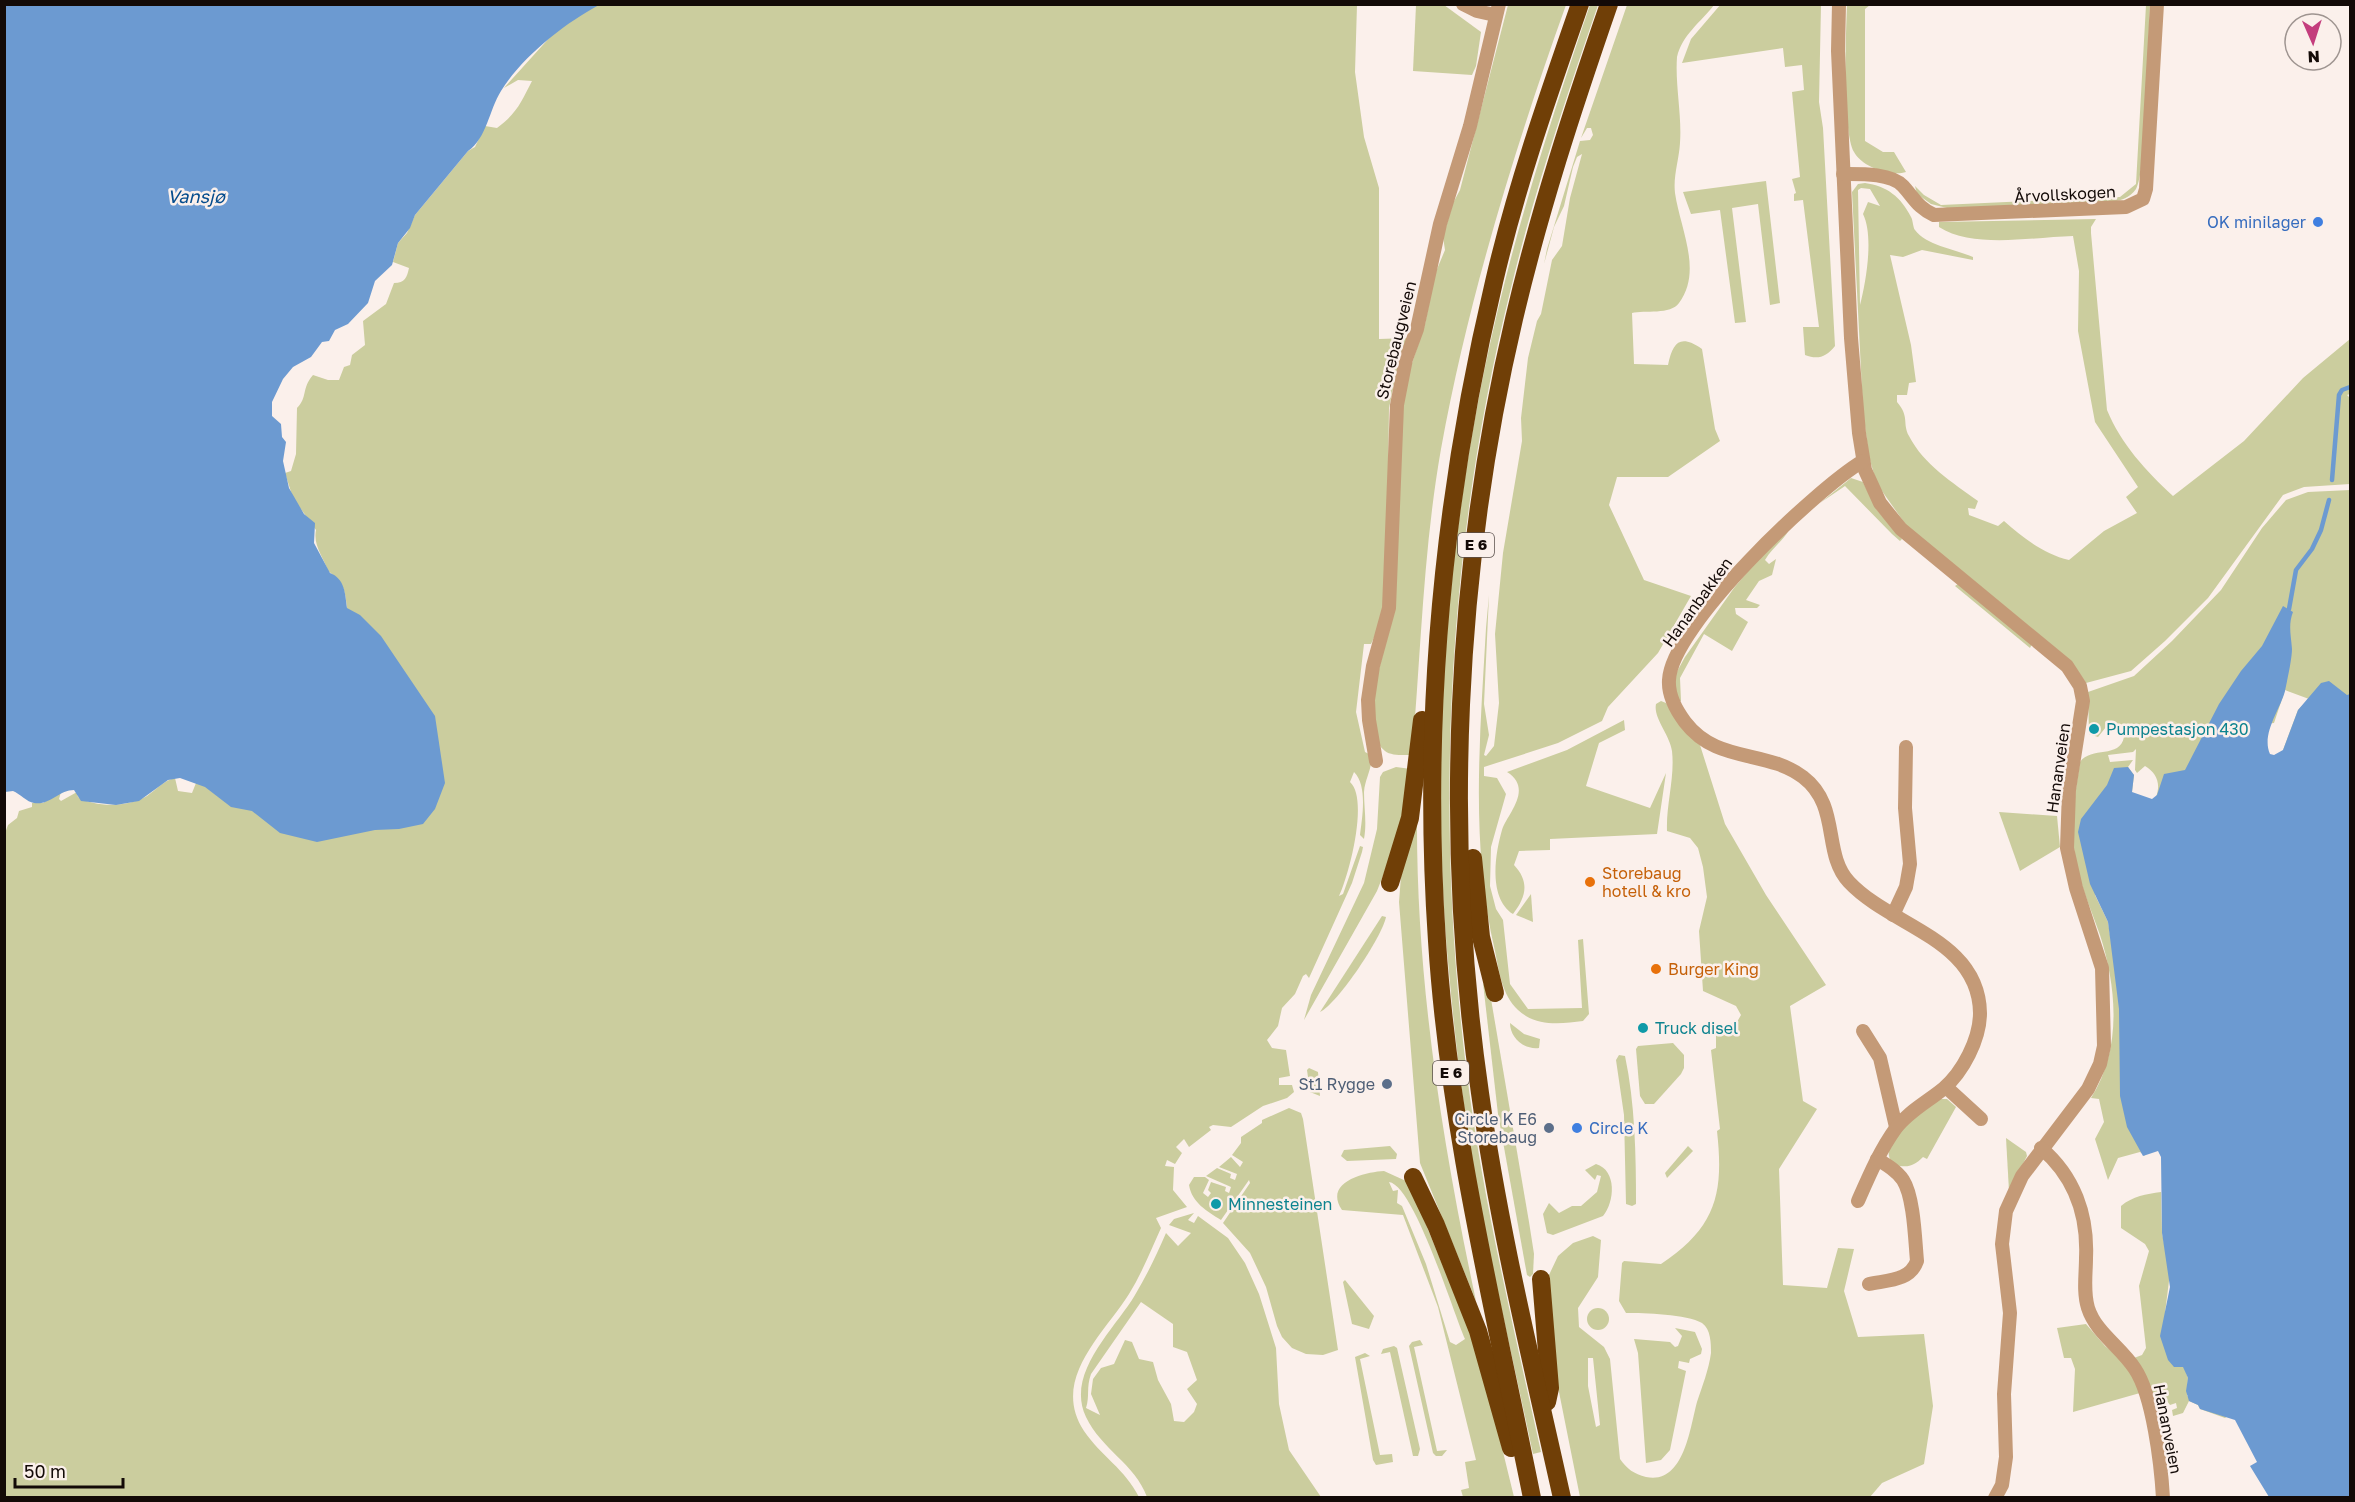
<svg xmlns="http://www.w3.org/2000/svg" width="2355" height="1502" font-family="'Golos Text',sans-serif">
<style>
.green{fill:#cbcd9e;fill-rule:evenodd}
.water{fill:#6c9ad1}
.lines{fill:none;stroke-linecap:round;stroke-linejoin:round}
.stream{stroke:#6c9ad1;stroke-width:4.5}
.street{stroke:#c49a77;stroke-width:14}
.highway{stroke:#703f07;stroke-width:18}
.shop-dot{fill:#3f7fe0;stroke:#fbf0eb;stroke-width:2}
.culture-dot{fill:#0f9aa8;stroke:#fbf0eb;stroke-width:2}
.food-dot{fill:#e8710a;stroke:#fbf0eb;stroke-width:2}
.service-dot{fill:#5c6f8a;stroke:#fbf0eb;stroke-width:2}
.labels{text-anchor:middle;stroke-width:5;stroke-linejoin:round;paint-order:stroke}
.shield{fill:#fbf0eb;stroke:#594f4b;stroke-width:1.5}
.shield-label{font-size:15px;font-weight:bold;fill:#130a07}
.street-label{font-size:16px;fill:#130a07;stroke:#fbf0eb}
.shop-label{font-size:16px;fill:#366cbe;stroke:#fbf0eb;text-anchor:end}
.culture-label{font-size:16px;fill:#0d838f;stroke:#fbf0eb;text-anchor:start}
.food-label{font-size:16px;fill:#c56008;stroke:#fbf0eb;text-anchor:start}
.service-label{font-size:16px;fill:#4e5e75;stroke:#fbf0eb;text-anchor:end}
.water-label{font-size:18px;font-style:italic;fill:#054c8d;stroke:#fbf0eb}
</style>
<rect width="100%" height="100%" fill="#fbf0eb"/>
<g class="green">
<path d="M1721 4 1821 5 1819 102 1823 128 1835 346C1826 357 1818 360 1805 355L1803 327H1819L1803 200 1794 201V194L1796 193 1792 179 1800 177 1792 92 1804 90 1802 65 1785 67 1783 48 1682 63 1691 39Z"/>
<path d="M547 5H1357L1355 72 1364 137 1379 188V339L1408 338 1397 370 1389 408 1386 612 1371 644H1364L1356 712 1365 752 1371 755C1373 768 1365 778 1364 792 1364 808 1367 823 1364 839L1360 835C1362 818 1368 786 1354 772L1350 782C1369 799 1349 875 1339 896L1343 894 1360 846 1363 847 1362 852 1352 883 1309 978 1306 974 1303 976 1295 994 1282 1008 1278 1026 1267 1040 1272 1048 1286 1050 1290 1076 1279 1078V1085H1292L1294 1092 1287 1098 1263 1106 1231 1127 1213 1125 1209 1127 1211 1130 1189 1147 1184 1139 1176 1147 1182 1153 1175 1164 1167 1160 1165 1166 1174 1167 1173 1190 1187 1207 1156 1218 1161 1228C1151 1250 1142 1273 1129 1294 1104 1334 1050 1379 1084 1431 1101 1456 1125 1469 1139 1497H5L4 836 8 825 17 818 19 811 32 807V803H43L61 792 59 799 61 801 77 792 78 797C96 808 129 807 147 796 157 789 163 781 175 778L178 791 192 793 196 783 193 775 347 608C345 588 343 582 328 571 323 556 313 546 316 530L293 498 285 473 291 471 296 454 297 408C308 397 301 389 313 375L328 380H339L344 367 350 365 352 355 365 345 363 321 386 304 394 283C405 283 407 277 409 268L393 262 398 243 407 233 415 215 468 151 475 147 485 126 497 128C518 112 521 102 532 81L518 80 504 88 551 36Z"/>
<polygon points="1416,5 1444,5 1481,32 1476,66 1472,75 1413,71"/>
<path d="M1508 5H1566C1515 147 1468 300 1441 449 1423 551 1421 653 1412 755 1404 755 1391 756 1385 751 1355 729 1387 645 1393 616L1400 413 1408 375 1425 324 1435 274 1445 250 1443 237 1453 203 1460 190Z"/>
<path d="M1590 5H1598C1566 98 1534 192 1511 288 1448 540 1434 809 1466 1067 1482 1197 1513 1325 1541 1452L1533 1454C1516 1372 1496 1290 1481 1207 1466 1130 1456 1051 1449 972 1427 746 1449 500 1505 281 1529 187 1559 96 1590 5Z"/>
<path d="M1627 5H1714C1701 22 1682 35 1677 57 1675 86 1682 114 1680 143 1679 160 1673 176 1675 193 1680 228 1703 271 1679 303 1671 315 1644 310 1632 313L1634 364 1668 365C1673 342 1680 334 1702 349L1715 429 1720 441 1668 477H1617L1609 505 1644 580 1691 596 1658 653 1608 707 1602 721 1558 743 1484 767V776L1497 778 1506 794 1491 847 1490 886 1496 909 1503 920 1510 984 1528 1009 1582 1008 1578 940 1583 939 1589 1014 1583 1021C1561 1024 1536 1027 1518 1010 1502 995 1499 971 1495 951 1470 846 1480 735 1486 628L1489 595 1484 704 1489 735 1484 755 1486 756 1494 746 1499 703 1495 634 1503 553 1522 441 1521 418 1528 358 1537 321 1541 314 1552 260 1562 246 1570 198 1582 154 1577 157 1573 167 1564 206 1554 227 1544 264 1547 249 1580 141 1590 140 1593 135 1591 128H1587L1581 138Z"/>
<path d="M1847 5H1870L1865 9V141L1883 152H1894L1906 172C1891 177 1862 167 1854 152 1842 130 1846 33 1847 5Z"/>
<path d="M2146 5H2150C2148 34 2147 173 2136 189 2130 198 2121 200 2112 202L1951 209 1931 204 1917 194 1915 186 1924 195 1941 205 2120 197 2136 184Z"/>
<polygon points="1766,181 1780,303 1770,305 1758,204 1732,208 1746,322 1735,323 1720,210 1691,214 1683,192"/>
<path d="M1865 183C1887 186 1901 197 1911 217 1913 220 1913 228 1915 230 1927 246 1955 249 1973 257V260L1922 250 1903 257 1890 255 1911 345 1916 382 1909 383 1907 395H1897V402C1910 417 1902 423 1909 436 1924 465 1952 482 1978 501L1975 509 1968 508 1969 515 1998 526 2004 521C2023 538 2044 554 2069 560L2104 531 2137 513 2126 497 2138 487 2095 422 2078 331 2079 271 2073 236C2033 237 1973 249 1939 227V222L2096 219 2091 227V233L2107 410C2121 444 2146 471 2173 496L2244 441 2303 378 2350 339V394L2347 395 2350 398V484L2304 487 2283 495 2208 598 2165 641 2131 671 2086 683 2071 661 1906 525 1877 484 1869 457 1863 410 1852 192 1858 184ZM1861 188 1870 189 1880 206 1868 202 1863 214C1874 236 1866 282 1860 305L1858 190Z"/>
<polygon points="1851,478 1863,482 1877,510 1902,539 1900,541 1892,534 1845,486 1820,503"/>
<path d="M2350 490V733L2283 750 2298 710 2309 699 2285 690 2274 723 2208 730 2201 744 2208 758 2156 797C2161 784 2157 773 2145 766L2137 773 2135 770 2136 749 2133 752 2108 755 2110 762 2133 760 2128 767 2134 775 2132 792 2095 895 2108 922 2145 1156 2140 1152 2118 1158 2108 1180 2095 1139 2104 1122 2099 1099 2091 1098C2122 1049 2117 988 2100 935 2090 906 2077 879 2074 848 2070 820 2076 790 2080 762 2091 746 2120 759 2124 737L2120 728 2106 727 2098 737 2089 734 2088 692 2134 676 2172 641 2221 590 2262 528 2286 500 2308 492Z"/>
<path d="M1789 530C1782 542 1772 548 1765 560L1769 564 1776 559 1772 575 1759 581 1746 600 1760 605 1757 608H1735L1736 614 1748 622 1732 651 1704 634 1680 678 1681 701H1677L1674 677 1685 657 1734 588 1759 558Z"/>
<polygon points="1958,584 2032,644 2030,648 1955,586"/>
<path d="M1661 701 1666 703 1685 731 1700 745 1725 824 1766 895 1826 985 1790 1006 1803 1101 1817 1109 1779 1169 1783 1285 1827 1288 1838 1248 1854 1249 1844 1291 1858 1337 1924 1334 1933 1406 1924 1464 1882 1483 1870 1497H1580L1553 1362 1549 1275 1558 1256 1573 1243 1593 1236 1601 1240 1598 1277 1578 1308 1579 1327 1604 1347 1610 1359 1620 1459C1627 1469 1634 1474 1646 1477 1684 1485 1690 1428 1697 1402 1702 1387 1709 1369 1711 1353 1711 1344 1711 1329 1702 1323 1687 1314 1644 1313 1626 1313L1619 1301 1622 1263 1624 1261 1661 1264C1716 1227 1724 1194 1717 1131L1720 1129 1711 1050 1716 1048V1028L1737 1022 1741 1015 1736 1006 1703 991 1699 931 1707 897 1703 867 1698 848 1690 838 1667 831C1666 804 1675 778 1672 751 1670 735 1653 718 1656 704ZM1588 1358H1593L1600 1425 1596 1427 1588 1386Z"/>
<path d="M1624 720 1625 730 1599 743 1586 786 1650 808 1666 773 1657 834 1550 839V850L1519 851 1514 865C1530 882 1526 897 1513 914 1488 898 1495 854 1502 830 1507 814 1534 789 1507 772L1567 750Z"/>
<path d="M1396 767 1411 769C1406 810 1393 852 1377 891L1304 1020 1311 995 1364 883 1377 829 1380 777 1383 772Z"/>
<polygon points="1999,812 2057,816 2060,847 2020,871"/>
<path d="M1417 816C1416 979 1442 1142 1476 1301L1420 1163 1399 902 1401 876Z"/>
<polygon points="1531,894 1533,922 1516,915"/>
<path d="M1382 916 1386 917C1382 937 1338 1003 1320 1012Z"/>
<polygon points="1483,983 1491,999 1529,1222 1534,1254 1533,1274 1530,1277 1527,1275 1498,1114"/>
<path d="M1510 1023 1524 1034 1540 1039 1539 1048C1523 1050 1510 1037 1510 1023Z"/>
<polygon points="1673,1043 1684,1055 1684,1068 1681,1074 1654,1104 1645,1104 1640,1096 1636,1049 1638,1046"/>
<path d="M1619 1055 1625 1056C1635 1103 1636 1155 1636 1204L1632 1206 1626 1204 1624 1115 1616 1060Z"/>
<polygon points="1309,1068 1318,1072 1320,1096 1310,1092 1307,1070"/>
<path d="M1939 1099H1947L1956 1107 1927 1159 1923 1157C1914 1166 1908 1168 1895 1165 1871 1146 1925 1109 1939 1099Z"/>
<path d="M1289 1108 1301 1113 1303 1119 1338 1350 1323 1355 1306 1354 1292 1348 1282 1337 1277 1326 1266 1287 1250 1253 1223 1223 1250 1183 1249 1180 1221 1220C1207 1211 1192 1203 1189 1185L1194 1177H1205L1209 1180 1203 1193 1208 1197 1211 1193 1208 1190 1211 1182 1226 1187 1225 1191 1229 1193 1231 1187 1206 1176 1217 1168 1231 1174 1230 1178 1235 1180 1237 1174 1219 1167 1231 1157 1240 1167 1243 1162 1232 1155 1241 1143V1137L1262 1123V1120Z"/>
<polygon points="2006,1138 2026,1152 2027,1156 2009,1191"/>
<polygon points="1390,1146 1397,1154 1396,1159 1347,1161 1341,1156 1344,1150"/>
<polygon points="1688,1146 1693,1151 1667,1178 1665,1173"/>
<path d="M1596 1164C1617 1170 1615 1202 1603 1216L1553 1235 1547 1233 1543 1214 1549 1203 1559 1213 1572 1206H1581L1597 1192 1601 1176 1597 1175 1595 1180 1585 1170Z"/>
<path d="M1384 1171 1406 1181 1414 1195 1473 1340 1494 1415 1514 1497H1463L1461 1490 1469 1488 1465 1462 1476 1460 1438 1307 1403 1215 1342 1210C1323 1182 1365 1172 1384 1171ZM1389 1182C1414 1185 1453 1312 1465 1339L1456 1345 1450 1342 1426 1264 1402 1206 1397 1203 1398 1190 1393 1191Z"/>
<path d="M2161 1192 2162 1233 2170 1273 2165 1313 2188 1378 2187 1396 2229 1415 2225 1418 2200 1409 2198 1405 2189 1401 2183 1413 2173 1416 2172 1410 2177 1408 2176 1403 2170 1405 2167 1401H2155L2142 1370 2134 1358 2142 1355 2146 1348 2139 1286 2149 1251 2145 1244 2121 1228V1206C2133 1196 2146 1194 2161 1192Z"/>
<path d="M1194 1213 1188 1220 1194 1223 1198 1216 1228 1238 1245 1263 1259 1294 1276 1348 1279 1404 1289 1450 1321 1497H1147C1135 1464 1101 1449 1086 1417 1065 1373 1115 1329 1135 1295 1147 1275 1157 1254 1166 1233L1178 1246 1191 1233 1169 1225 1174 1219ZM1141 1302 1173 1324V1347L1187 1352 1197 1380 1187 1389 1197 1404 1194 1412 1184 1422 1174 1421 1171 1404 1158 1380 1153 1362 1139 1359 1132 1342 1125 1340 1114 1364 1101 1368 1093 1379 1091 1394 1100 1415 1086 1408C1090 1396 1086 1388 1091 1374Z"/>
<polygon points="1345,1280 1374,1316 1369,1329 1352,1324 1343,1282"/>
<circle cx="1598" cy="1319" r="11"/>
<polygon points="2086,1324 2105,1346 2127,1364 2140,1393 2073,1412 2075,1369 2071,1358 2064,1358 2057,1328"/>
<polygon points="1675,1328 1695,1332 1702,1349 1701,1354 1690,1359 1689,1363 1679,1361 1678,1368 1686,1371 1670,1450 1661,1460 1646,1463 1638,1353 1634,1339 1670,1342 1675,1347 1678,1346 1682,1336"/>
<polygon points="1420,1340 1423,1345 1414,1347 1437,1451 1447,1450 1442,1456 1436,1456 1433,1453 1409,1346 1412,1342"/>
<polygon points="1394,1346 1397,1348 1420,1449 1418,1456 1413,1456 1390,1352 1381,1354 1383,1349"/>
<polygon points="1365,1353 1370,1356 1360,1359 1380,1455 1392,1454 1393,1462 1376,1465 1373,1460 1355,1357"/>
</g>
<g class="water">
<path d="M4 5H599C565 23 522 57 501 91 489 110 487 138 468 151L415 215 410 228 398 243 392 265 375 281 368 303 348 324 335 330 329 341 322 342 311 357 293 367 283 379 272 402V416L281 424 282 437 286 442 283 461 289 488 304 514 315 523 314 543 330 573C345 579 345 593 347 608L360 615 381 636 435 716 445 783 435 809 423 824 399 829 375 830 317 842 280 833 252 811 231 807 205 787 180 778 168 780 139 801 116 805 81 801 74 790C59 790 49 806 34 803 27 802 20 794 13 791L5 792Z"/>
<path d="M2283 606 2293 612C2288 625 2291 635 2292 649 2292 659 2287 681 2285 691 2280 710 2261 734 2270 754L2274 755 2283 750 2298 710 2321 683 2329 681 2347 695 2350 694V1497H2269L2250 1466 2257 1462 2235 1420 2200 1409 2198 1405 2189 1401 2186 1391 2188 1378 2183 1367H2174L2168 1360 2160 1336 2170 1287 2162 1233 2161 1157 2158 1151 2143 1156 2127 1127 2120 1096 2119 1009 2108 922 2090 884 2078 832 2081 819 2107 785 2114 768 2128 767 2134 775 2132 792 2152 799 2157 795 2164 774 2185 770 2219 704 2241 671 2262 646Z"/>
</g>
<g class="lines">
<g class="stream">
<polyline points="2332,480 2339,395 2342,390 2350,387"/>
<polyline points="2289,609 2296,570 2312,549 2321,530 2329,500"/>
</g>
<g class="street">
<polyline points="1463,4 1477,11 1495,15"/>
<polyline points="1839,4 1838,51 1851,338 1859,433 1865,470 1880,503 1901,529 2067,666 2080,686 2083,701 2069,790 2067,848 2076,888 2102,968 2104,1046 2100,1064 2088,1089 2022,1176 2006,1211 2002,1244 2010,1313 2004,1394 2006,1457 2002,1485 1995,1498"/>
<path d="M1843 174C1860 174 1891 173 1903 186 1914 198 1918 208 1934 215L2126 207 2143 199 2146 189 2157 4"/>
<polyline points="1376,761 1369,720 1368,700 1373,666 1389,608 1397,405 1406,359 1417,329 1440,224 1470,126 1499,4"/>
<polyline points="1893,915 1906,887 1910,864 1905,808 1906,747"/>
<polyline points="1863,1031 1880,1058 1896,1127"/>
<polyline points="1946,1087 1981,1119"/>
<path d="M2041 1148C2074 1176 2088 1215 2086 1258 2086 1274 2083 1292 2088 1308 2096 1333 2121 1347 2135 1369 2153 1396 2161 1464 2163 1498"/>
<path d="M1858 1201C1869 1176 1880 1150 1896 1128 1908 1112 1927 1102 1943 1089 1963 1072 1980 1039 1980 1013 1979 939 1891 927 1849 882 1822 853 1841 806 1803 777 1766 749 1717 764 1685 722 1676 710 1668 695 1669 680 1671 626 1816 489 1863 461"/>
<path d="M1869 1284C1888 1280 1910 1281 1917 1261 1915 1240 1914 1197 1903 1180 1897 1171 1887 1165 1877 1159"/>
</g>
<g class="highway">
<polyline points="1473,858 1481,937 1495,993"/>
<polyline points="1390,883 1410,818 1422,720"/>
<polyline points="1413,1177 1436,1225 1478,1331 1511,1448"/>
<polyline points="1541,1279 1550,1388 1547,1402"/>
<path d="M1532 1498C1495 1313 1449 1130 1437 941 1422 720 1443 497 1494 282 1516 187 1548 96 1580 4"/>
<path d="M1562 1498C1532 1363 1499 1229 1480 1093 1443 838 1455 570 1514 319 1539 212 1573 108 1609 4"/>
</g>
</g>
<g class="shop-dot">
<circle cx="2318" cy="222" r="6"/>
<circle cx="1577" cy="1128" r="6"/>
</g>
<g class="culture-dot">
<circle cx="2094" cy="729" r="6"/>
<circle cx="1643" cy="1028" r="6"/>
<circle cx="1216" cy="1204" r="6"/>
</g>
<g class="food-dot">
<circle cx="1590" cy="882" r="6"/>
<circle cx="1656" cy="969" r="6"/>
</g>
<g class="service-dot">
<circle cx="1387" cy="1084" r="6"/>
<circle cx="1549" cy="1128" r="6"/>
</g>
<g class="labels">
<g class="shield">
<rect x="1458" y="533" width="36" height="24" rx="4.5"/>
<rect x="1433" y="1061" width="36" height="24" rx="4.5"/>
</g>
<g class="shield-label">
<text x="1476" y="550">E 6</text>
<text x="1451" y="1078">E 6</text>
</g>
<g class="street-label">
<text transform="translate(2065 194) rotate(-3)" y="6">Årvollskogen</text>
<text transform="translate(1396 340) rotate(-76)" y="6">Storebaugveien</text>
<text transform="translate(1697 602) rotate(-54)" y="6">Hananbakken</text>
<text transform="translate(2058 768) rotate(-82)" y="6">Hananveien</text>
<text transform="translate(2168 1429) rotate(79)" y="6">Hananveien</text>
</g>
<g class="shop-label">
<text x="2306" y="228">OK minilager</text>
<text x="1589" y="1134" text-anchor="start">Circle K</text>
</g>
<g class="culture-label">
<text x="2106" y="735">Pumpestasjon 430</text>
<text x="1655" y="1034">Truck disel</text>
<text x="1228" y="1210">Minnesteinen</text>
</g>
<g class="food-label">
<text x="1602" y="879">Storebaug<tspan x="1602" dy="18">hotell &amp; kro</tspan></text>
<text x="1668" y="975">Burger King</text>
</g>
<g class="service-label">
<text x="1375" y="1090">St1 Rygge</text>
<text x="1537" y="1125">Circle K E6<tspan x="1537" dy="18">Storebaug</tspan></text>
</g>
<g class="water-label">
<text x="196" y="203">Vansjø</text>
</g>
</g>
<rect width="2355" height="1502" fill="none" stroke="#130a07" stroke-width="12"/>
<g transform="translate(2313 42) rotate(177)"><circle r="28" fill="#fbf0eb" stroke="#9e9490" stroke-width="1.5"/>
<path d="M0-4.5L10 22L0 15L-10 22Z" fill="#c43d7d"/>
<text y="-9" font-size="16" font-weight="bold" text-anchor="middle" fill="#130a07">N</text>
</g>
<path d="M15 1478v9h108v-9" fill="none" stroke="#130a07" stroke-width="3"/>
<text x="24" y="1478" font-size="18" fill="#130a07" stroke="#fbf0eb" stroke-width="4.5" paint-order="stroke">50 m</text>
</svg>
